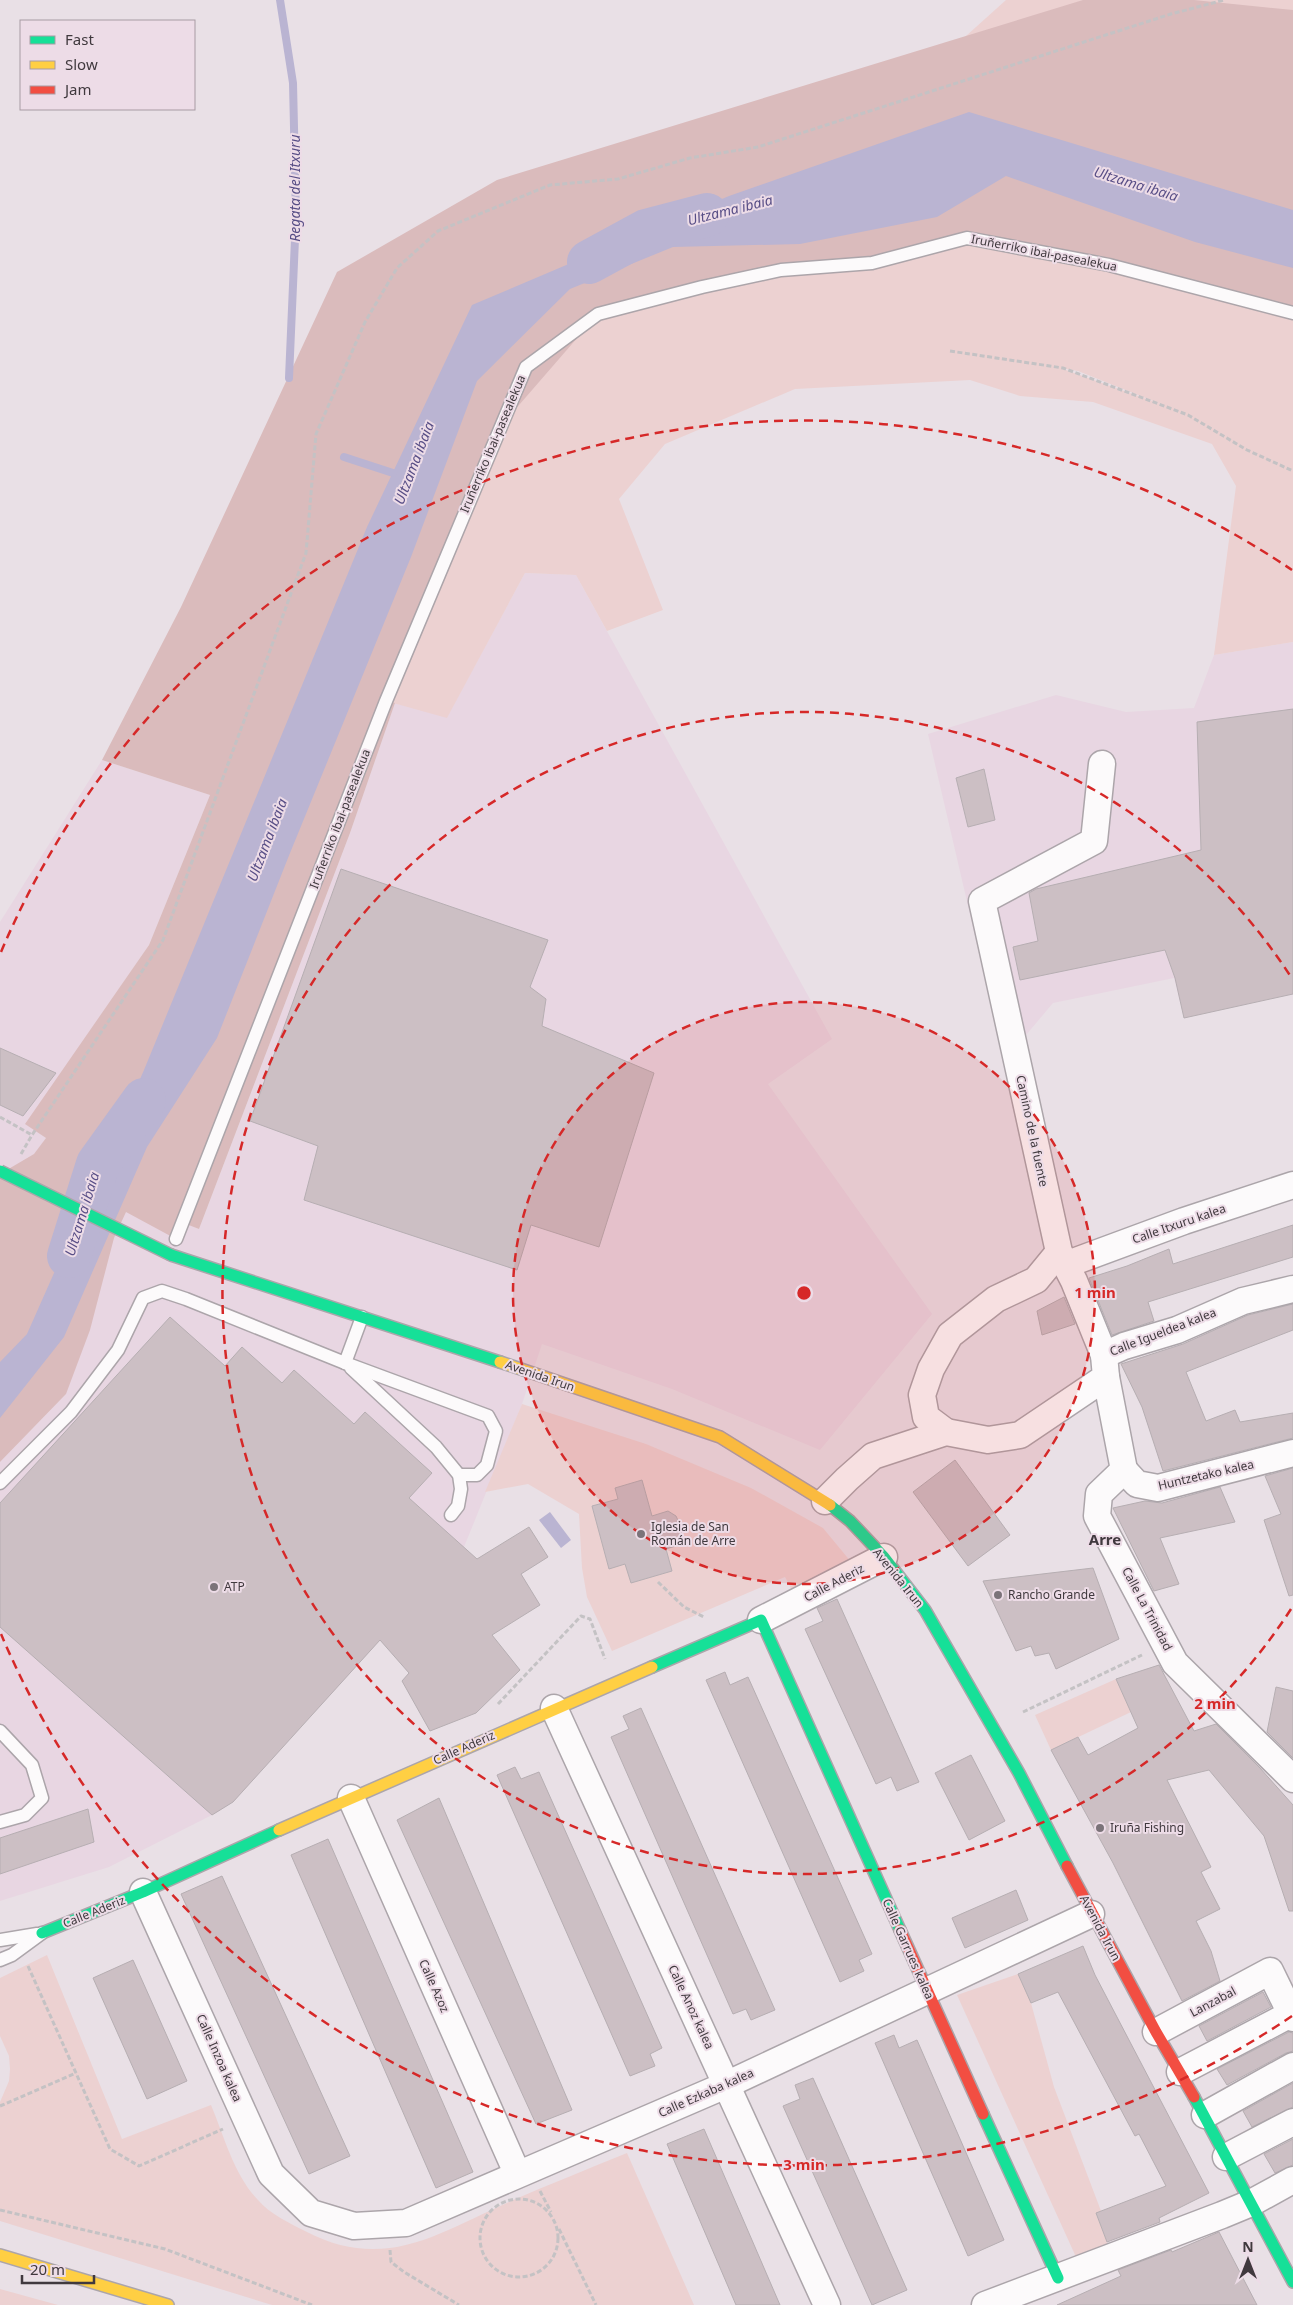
<svg xmlns="http://www.w3.org/2000/svg" width="1293" height="2305" font-family="'Noto Sans',sans-serif">
<style>
.built{fill:#e8d6e2}
.green{fill:#ecd1d1;fill-rule:evenodd}
.forest{fill:#dabbbc}
.water{fill:#bab4d2}
.lines{fill:none;stroke-linecap:round;stroke-linejoin:round}
.stream{stroke:#bab4d2;stroke-width:8}
.river{stroke:#bab4d2;stroke-width:44}
.building{fill:#ccbfc4;stroke:#b6aeb2}
.lane-casing{stroke:#aca5aa;stroke-width:15}
.street-casing{stroke:#aca5aa;stroke-width:29}
.fast-casing{stroke:#aca5aa;stroke-width:14}
.slow-casing{stroke:#aca5aa;stroke-width:14}
.jam-casing{stroke:#aca5aa;stroke-width:14}
.path{stroke:#c4c2c4;stroke-width:3;stroke-dasharray:5 2.5;stroke-linecap:butt}
.lane{stroke:#fcfafb;stroke-width:12}
.street{stroke:#fcfafb;stroke-width:26}
.fast{stroke:#16e098;stroke-width:11}
.slow{stroke:#ffcf43;stroke-width:11}
.jam{stroke:#f24e42;stroke-width:11}
.fast-bridge-casing{stroke:#aca5aa;stroke-width:14;stroke-linecap:butt}
.fast-bridge{stroke:#16e098;stroke-width:11}
.ring{fill:none;stroke:#d62828;stroke-width:2.5;stroke-dasharray:9 6}
.poi-dot{fill:#7b7379;stroke:#eddce7;stroke-width:2}
.labels{text-anchor:middle;stroke-width:4;stroke-linejoin:round;paint-order:stroke}
.street-label{font-size:12px;fill:#40393e;stroke:#eddce7}
.poi-label{font-size:12px;fill:#40393e;stroke:#eddce7;text-anchor:start}
.water-label{font-size:14px;font-style:italic;fill:#584e86;stroke:#eddce7}
.quarter-label{font-size:15px;font-weight:bold;fill:#40393e;stroke:#eddce7}
.centre{fill:#d62828;stroke:#eddce7;stroke-width:2.5}
.ring-label{font-size:15px;text-anchor:middle;font-weight:bold;fill:#d62828;stroke:#eddce7;stroke-width:4;stroke-linejoin:round;paint-order:stroke}
</style>
<rect width="100%" height="100%" fill="#e9e0e6"/>
<g class="built">
<polygon points="525,573 576,575 832,1039 768,1084 932,1314 820,1450 672,1389 542,1344 522,1404 464,1547 233,1802 212,1815 109,1867 0,1901 0,1462 66,1394 0,1185 0,922 102,760 210,795 149,945 26,1124 46,1138 35,1155 199,1229 350,833 395,703 447,717"/>
<polygon points="1293,642 1293,994 1184,1018 1174,978 1053,1003 1021,1041 1044,1232 928,734 1056,695 1126,712 1194,708 1214,655"/>
</g>
<g class="green">
<polygon points="1006,0 1293,0 1293,19 966,36"/>
<path d="M967 238 1293 313V642L1214 655 1236 486 1212 444 1093 402 1020 396 970 380 795 389 665 444 619 499 663 610 607 631 576 575 525 573 447 718 386 701 526 367 598 314ZM1066 369 1078 371 1163 405 1066 370Z"/>
<path d="M522 1404 646 1444 751 1488 823 1528 866 1580 801 1607 785 1577 612 1651 587 1597 582 1568 579 1514 528 1484 485 1492ZM642 1480 652 1516 668 1511C682 1519 685 1531 678 1545L666 1549 672 1571 631 1583 625 1564 609 1568 592 1506 618 1499 615 1488Z"/>
<polygon points="1116,1679 1131,1712 1051,1750 1035,1715"/>
<path d="M47 1955 122 2139 211 2105C224 2136 234 2175 258 2200 270 2214 289 2223 305 2231 385 2273 438 2233 511 2201 550 2184 588 2169 627 2153L694 2305H272L0 2221V2102L9 2081 10 2069 9 2056 0 2036V1978Z"/>
<polygon points="1018,1974 1031,2003 1054,2087 1101,2211 1096,2214 1108,2245 1076,2257 957,1995"/>
<polygon points="0,2289 58,2305 0,2305"/>
</g>
<polygon class="forest" points="1083,0 1194,0 1293,10 1293,313 967,238 598,314 499,428 387,701 395,703 350,833 199,1229 181,1222 176,1239 126,1212 114,1238 90,1330 66,1394 0,1462 0,1174 34,1154 46,1138 25,1124 149,945 210,795 102,760 181,607 337,272 497,180"/>
<g class="water">
<polygon points="969,112 1293,210 1293,268 1195,242 1006,176 937,217 800,244 673,247 570,289 477,381 411,557 288,858 217,1038 147,1147 64,1337 0,1418 0,1362 27,1334 144,1070 367,527 472,305 729,196"/>
<polygon points="550,1512 571,1540 561,1548 539,1520"/>
</g>
<g class="lines">
<g class="stream">
<polyline points="280,0 293,83 296,216 289,378"/>
<polyline points="344,457 393,473"/>
</g>
<g class="river">
<polyline points="589,262 646,231 707,215"/>
<polyline points="69,1256 98,1164 144,1100"/>
</g>
</g>
<g class="building">
<polygon points="1293,709 1293,994 1184,1018 1175,978 1165,950 1020,980 1013,947 1038,941 1029,893 1036,889 1201,850 1197,722"/>
<polygon points="984,769 995,820 968,827 956,778"/>
<polygon points="341,869 548,940 530,987 546,999 542,1026 654,1073 599,1247 531,1225 517,1270 304,1200 318,1146 250,1121"/>
<polygon points="0,1048 56,1073 23,1116 0,1105"/>
<polygon points="1293,1225 1293,1257 1148,1302 1154,1321 1112,1335 1089,1278 1127,1266 1169,1249 1173,1264"/>
<polygon points="1064,1297 1075,1324 1042,1335 1037,1311"/>
<polygon points="1293,1304 1293,1330 1186,1372 1206,1421 1235,1410 1240,1422 1293,1413 1293,1438 1163,1471 1142,1407 1121,1364 1183,1344 1248,1315"/>
<polygon points="170,1317 225,1366 242,1347 282,1383 294,1370 354,1424 365,1412 432,1473 409,1498 477,1559 529,1527 548,1557 521,1574 540,1605 492,1635 520,1670 476,1713 430,1731 402,1681 409,1673 380,1640 233,1802 212,1815 0,1627 0,1503"/>
<polygon points="955,1460 1010,1535 968,1566 913,1492"/>
<polygon points="1293,1468 1293,1595 1289,1596 1264,1520 1281,1514 1265,1476"/>
<polygon points="642,1480 652,1516 668,1511 676,1516 682,1529 681,1539 679,1545 666,1549 672,1571 631,1583 625,1564 609,1569 592,1506 618,1499 615,1488"/>
<polygon points="1220,1487 1235,1522 1160,1538 1179,1584 1154,1591 1113,1508 1145,1501 1162,1503"/>
<polygon points="1093,1568 1119,1639 1056,1669 1049,1653 1035,1656 1031,1646 1016,1651 983,1581"/>
<polygon points="837,1599 919,1782 897,1791 891,1777 876,1784 805,1629 823,1621 817,1608"/>
<polygon points="1159,1665 1194,1731 1216,1724 1260,1768 1293,1805 1293,1911 1289,1911 1264,1836 1209,1770 1167,1780 1211,1867 1201,1872 1220,1909 1196,1921 1211,1951 1220,1981 1182,2001 1113,1863 1051,1750 1078,1737 1088,1755 1138,1728 1116,1679"/>
<polygon points="725,1672 730,1685 748,1677 872,1954 859,1960 864,1971 840,1982 706,1680"/>
<polygon points="1276,1687 1293,1691 1293,1758 1267,1732"/>
<polygon points="641,1708 775,2010 751,2020 746,2009 733,2014 611,1737 629,1729 623,1716"/>
<polygon points="971,1755 1005,1821 969,1840 935,1773"/>
<polygon points="515,1767 521,1779 539,1772 662,2048 650,2054 655,2066 630,2076 497,1775"/>
<polygon points="439,1798 572,2110 536,2124 397,1820"/>
<polygon points="88,1809 94,1842 0,1874 0,1838"/>
<polygon points="328,1839 473,2172 436,2188 291,1855"/>
<polygon points="222,1876 350,2156 309,2174 181,1894"/>
<polygon points="1016,1890 1028,1920 965,1948 952,1918"/>
<polygon points="1083,1946 1095,1975 1209,2193 1159,2218 1160,2222 1107,2242 1096,2213 1166,2186 1139,2134 1135,2136 1058,1992 1031,2003 1018,1974"/>
<polygon points="133,1960 187,2081 147,2099 93,1978"/>
<polygon points="1263,1992 1271,2007 1207,2041 1199,2026"/>
<polygon points="1289,2032 1293,2033 1293,2051 1286,2053 1227,2085 1217,2069"/>
<polygon points="894,2035 899,2048 917,2040 1004,2240 968,2256 875,2043"/>
<polygon points="813,2078 907,2290 872,2305 783,2106 800,2099 795,2085"/>
<polygon points="1293,2083 1293,2107 1252,2127 1243,2111"/>
<polygon points="704,2129 780,2305 736,2305 667,2144"/>
<polygon points="1293,2139 1293,2165 1275,2173 1264,2154"/>
<polygon points="1219,2232 1257,2305 1057,2305 1121,2276 1118,2270 1171,2250 1172,2252"/>
</g>
<g class="lines">
<defs>
<g id="lane">
<polyline points="176,1239 386,701 526,367 598,314 702,287 781,270 872,263 967,238 1109,265 1293,313"/>
<polyline points="345,1363 488,1416 496,1431 487,1465 477,1475 459,1475"/>
<polyline points="351,1368 436,1447 459,1475 461,1489 458,1506 451,1515"/>
<polyline points="0,1483 71,1412 118,1350 143,1298 162,1291 186,1299 345,1363 362,1317"/>
<polyline points="0,1731 32,1765 42,1798 25,1815 0,1822"/>
<polyline points="0,1940 37,1934"/>
<polyline points="0,1960 12,1955 42,1933"/>
</g>
<g id="street">
<polyline points="1102,764 1094,841 982,901 1059,1252 1074,1281 1104,1355"/>
<polyline points="1065,1265 1184,1221 1293,1185"/>
<polyline points="1106,1377 1124,1470 1099,1494 1097,1516 1175,1663 1293,1779"/>
<polyline points="946,1432 926,1417 922,1395 931,1369 950,1335 996,1299 1036,1280 1059,1252"/>
<polyline points="1124,1470 1137,1484 1158,1488 1293,1453"/>
<polyline points="825,1501 847,1479 873,1456 946,1432 988,1440 1020,1435 1106,1377 1104,1355 1124,1346 1177,1330 1243,1301 1293,1289"/>
<polyline points="761,1620 884,1557"/>
<polyline points="554,1708 827,2305"/>
<polyline points="351,1798 517,2173"/>
<polyline points="143,1892 271,2174 311,2213 354,2226 406,2223 726,2085 1091,1914"/>
<polyline points="1156,2032 1270,1971 1293,2018"/>
<polyline points="1180,2072 1291,2014"/>
<polyline points="1205,2115 1293,2066"/>
<polyline points="1226,2157 1293,2122"/>
<polyline points="985,2305 1222,2215 1251,2203 1293,2180"/>
</g>
<g id="fast">
<polyline points="171,1255 500,1362"/>
<polyline points="830,1505 850,1521 884,1557 925,1610 1019,1773 1067,1866"/>
<polyline points="652,1667 761,1620 900,1930"/>
<polyline points="42,1933 143,1892 279,1830"/>
<polyline points="1194,2097 1293,2282"/>
<polyline points="983,2114 1058,2278"/>
</g>
<g id="slow">
<polyline points="500,1362 720,1437 830,1505"/>
<polyline points="279,1830 652,1667"/>
<polyline points="0,2255 168,2305"/>
</g>
<g id="jam">
<polyline points="1067,1866 1156,2032 1194,2097"/>
<polyline points="900,1930 983,2114"/>
</g>
</defs>
<use href="#lane" class="lane-casing"/>
<use href="#street" class="street-casing"/>
<use href="#fast" class="fast-casing"/>
<use href="#slow" class="slow-casing"/>
<use href="#jam" class="jam-casing"/>
<g class="path">
<polyline points="950,351 1063,368 1188,415 1247,450 1293,471"/>
<polyline points="0,1117 32,1135"/>
<polyline points="21,1154 32,1135 163,940 306,553 316,434 365,322 397,268 438,231 550,185 618,179 690,158 758,147 1171,14 1224,0"/>
<polyline points="658,1582 684,1607 704,1617"/>
<polyline points="498,1704 581,1616 590,1619 605,1659"/>
<polyline points="1023,1712 1142,1655"/>
<polyline points="28,1966 110,2149 139,2166 223,2129"/>
<polyline points="0,2106 76,2073"/>
<polyline points="540,2191 551,2212"/>
<circle cx="519" cy="2238" r="39"/>
<polyline points="0,2210 165,2249 312,2305"/>
<polyline points="559,2229 596,2305"/>
<polyline points="390,2250 391,2262 404,2272 459,2305"/>
</g>
<use href="#lane" class="lane"/>
<use href="#street" class="street"/>
<use href="#fast" class="fast"/>
<use href="#slow" class="slow"/>
<use href="#jam" class="jam"/>
<defs>
<polyline id="fast-bridge" points="0,1171 171,1255"/>
</defs>
<use href="#fast-bridge" class="fast-bridge-casing"/>
<use href="#fast-bridge" class="fast-bridge"/>
</g>
<circle cx="804" cy="1293" r="291" fill="#d62828" fill-opacity=".12"/>
<g class="ring">
<circle cx="804" cy="1293" r="291"/>
<path d="M1291 1609A581 581 0 1 1 1291 977"/>
<path d="M1292 2016A872 872 0 0 1 1 1634M1 952A872 872 0 0 1 1292 570"/>
</g>
<g class="poi-dot">
<circle cx="641" cy="1534" r="5"/>
<circle cx="214" cy="1587" r="5"/>
<circle cx="998" cy="1595" r="5"/>
<circle cx="1100" cy="1828" r="5"/>
</g>
<g class="labels">
<g class="street-label">
<text transform="translate(1044 253) rotate(11)" y="4">Iruñerriko ibai-pasealekua</text>
<text transform="translate(493 444) rotate(-67)" y="4">Iruñerriko ibai-pasealekua</text>
<text transform="translate(340 819) rotate(-69)" y="4">Iruñerriko ibai-pasealekua</text>
<text transform="translate(1032 1131) rotate(78)" y="4">Camino de la fuente</text>
<text transform="translate(1179 1224) rotate(-19)" y="4">Calle Itxuru kalea</text>
<text transform="translate(1163 1332) rotate(-21)" y="4">Calle Igueldea kalea</text>
<text transform="translate(540 1376) rotate(19)" y="4">Avenida Irun</text>
<text transform="translate(1206 1475) rotate(-13)" y="4">Huntzetako kalea</text>
<text transform="translate(898 1578) rotate(51)" y="4">Avenida Irun</text>
<text transform="translate(834 1583) rotate(-28)" y="4">Calle Aderiz</text>
<text transform="translate(1147 1609) rotate(62)" y="4">Calle La Trinidad</text>
<text transform="translate(464 1748) rotate(-24)" y="4">Calle Aderiz</text>
<text transform="translate(94 1912) rotate(-22)" y="4">Calle Aderiz</text>
<text transform="translate(1100 1928) rotate(62)" y="4">Avenida Irun</text>
<text transform="translate(908 1949) rotate(66)" y="4">Calle Garrues kalea</text>
<text transform="translate(434 1986) rotate(66)" y="4">Calle Azoz</text>
<text transform="translate(1213 2002) rotate(-28)" y="4">Lanzabal</text>
<text transform="translate(691 2007) rotate(65)" y="4">Calle Anoz kalea</text>
<text transform="translate(219 2058) rotate(66)" y="4">Calle Inzoa kalea</text>
<text transform="translate(706 2093) rotate(-24)" y="4">Calle Ezkaba kalea</text>
</g>
<g class="poi-label">
<text x="651" y="1531">Iglesia de San<tspan x="651" dy="14">Román de Arre</tspan></text>
<text x="224" y="1591">ATP</text>
<text x="1008" y="1599">Rancho Grande</text>
<text x="1110" y="1832">Iruña Fishing</text>
</g>
<g class="water-label">
<text transform="translate(1136 184) rotate(17)" y="5">Ultzama ibaia</text>
<text transform="translate(295 188) rotate(-90)" y="5">Regata del Itxuru</text>
<text transform="translate(730 210) rotate(-14)" y="5">Ultzama ibaia</text>
<text transform="translate(414 463) rotate(-69)" y="5">Ultzama ibaia</text>
<text transform="translate(267 840) rotate(-69)" y="5">Ultzama ibaia</text>
<text transform="translate(82 1214) rotate(-73)" y="5">Ultzama ibaia</text>
</g>
<g class="quarter-label">
<text x="1105" y="1545">Arre</text>
</g>
</g>
<circle cx="804" cy="1293" r="8" class="centre"/>
<g class="ring-label">
<text x="1095" y="1298">1 min</text>
<text x="1215" y="1709">2 min</text>
<text x="804" y="2170">3 min</text>
</g>
<rect x="20" y="20" width="175" height="90" fill="#eddce7" stroke="#a89ba3"/>
<rect x="30" y="36" width="25" height="8" fill="#16e098" stroke="#a89ba3"/>
<text x="65" y="45" font-size="15" fill="#40393e">Fast</text>
<rect x="30" y="61" width="25" height="8" fill="#ffcf43" stroke="#a89ba3"/>
<text x="65" y="70" font-size="15" fill="#40393e">Slow</text>
<rect x="30" y="86" width="25" height="8" fill="#f24e42" stroke="#a89ba3"/>
<text x="65" y="95" font-size="15" fill="#40393e">Jam</text>
<g transform="translate(1248 2260)" stroke="#eddce7" stroke-width="4" paint-order="stroke">
<path d="M0-4L9 19L0 12L-9 19Z" fill="#40393e"/>
<text y="-8" font-size="14" font-weight="bold" text-anchor="middle" fill="#40393e">N</text>
</g>
<path d="M22 2275v8h72v-8" fill="none" stroke="#40393e" stroke-width="2.5"/>
<text x="30" y="2275" font-size="15" fill="#40393e" stroke="#eddce7" stroke-width="4" paint-order="stroke">20 m</text>
</svg>
